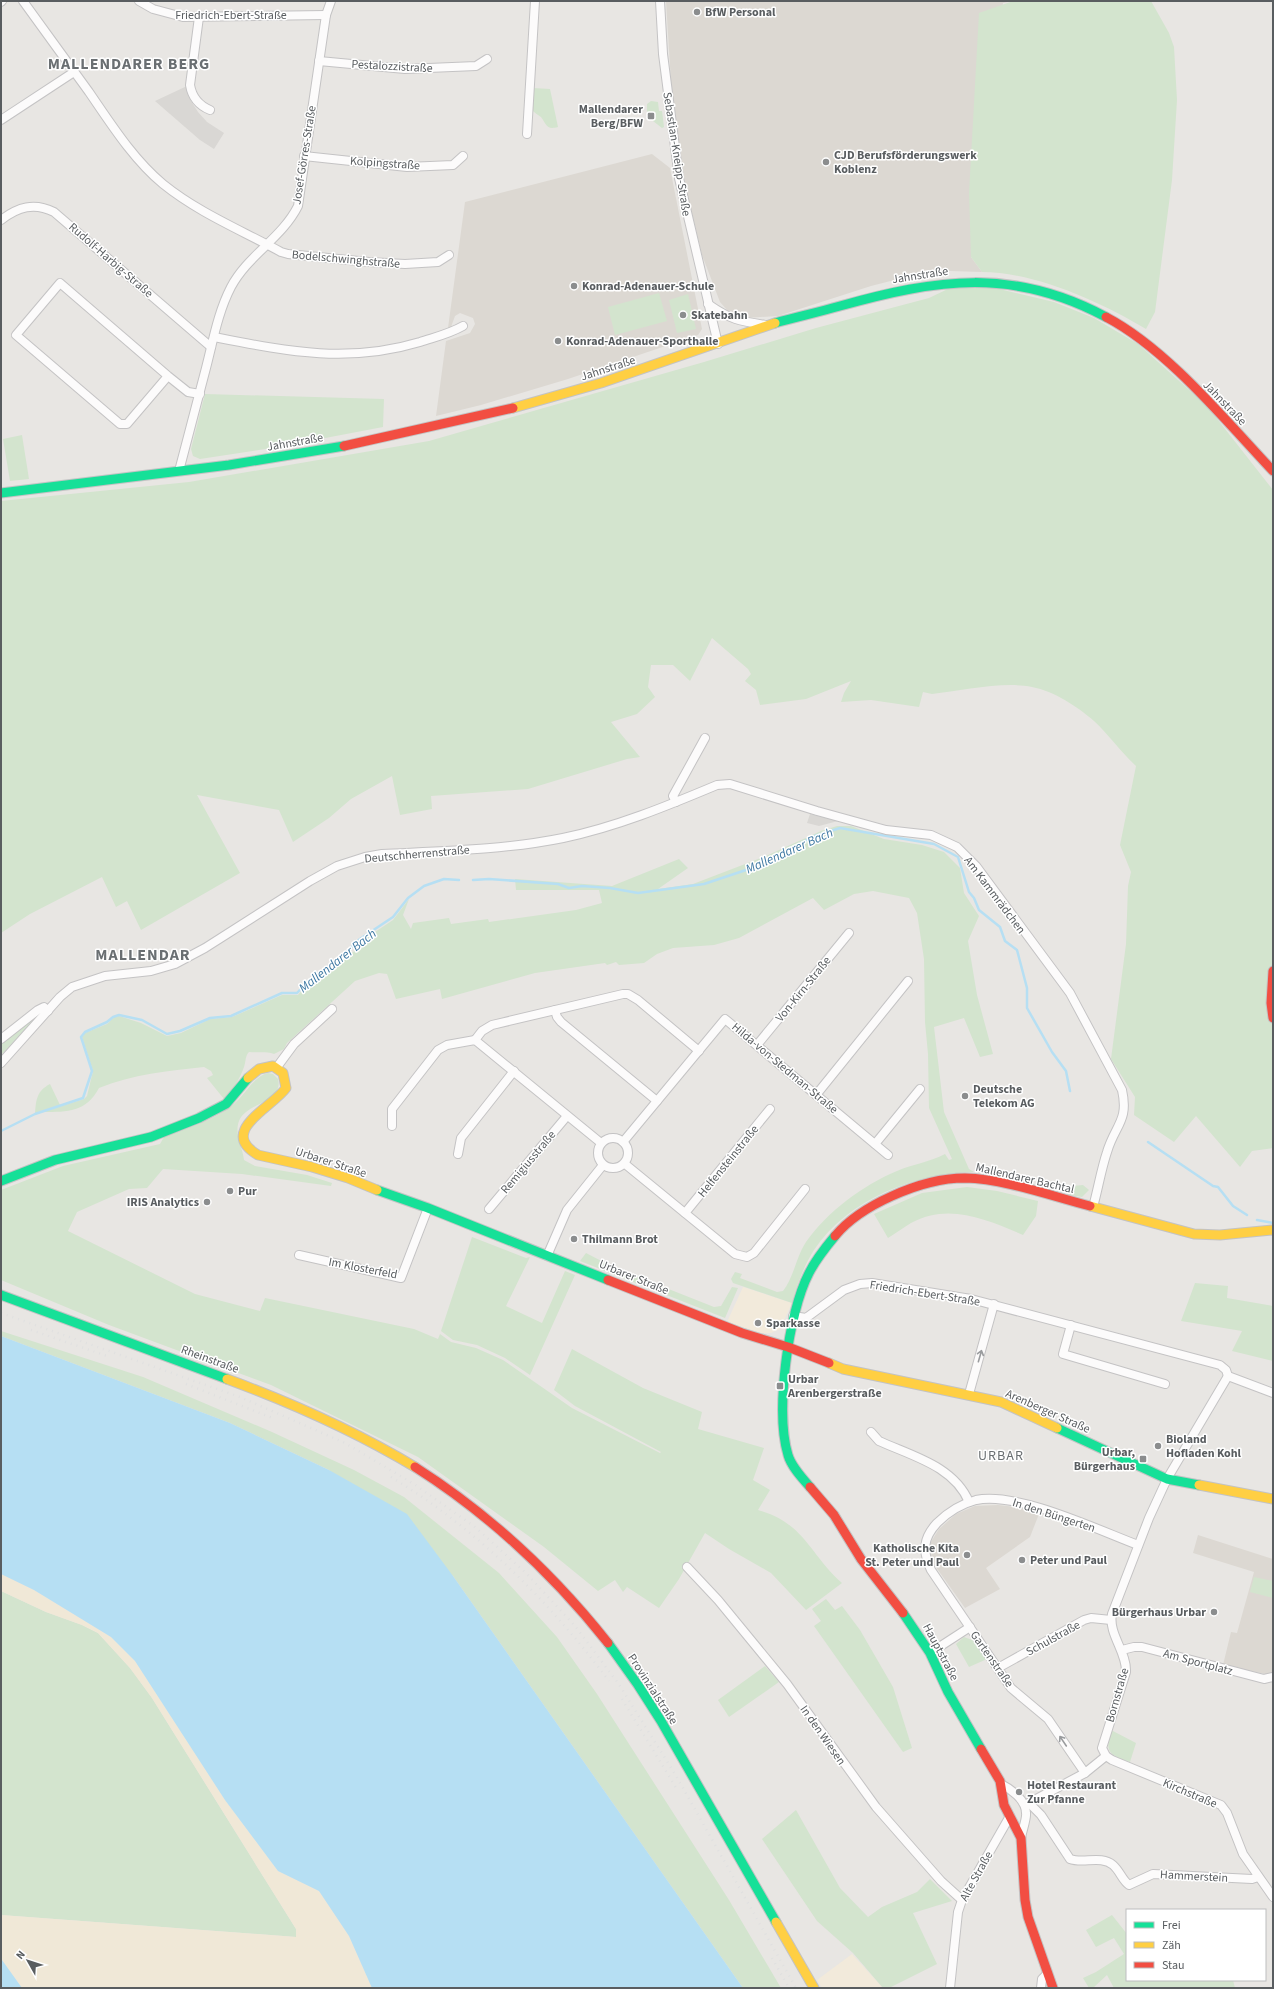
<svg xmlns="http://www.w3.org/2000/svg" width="1274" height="1989" font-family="'Source Sans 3',sans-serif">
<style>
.commercial{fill:#f2eadb}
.industrial{fill:#d9d7d4}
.education{fill:#dcd8d2}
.green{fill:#d3e4ce}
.sand{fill:#f0e8d7}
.water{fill:#b6dff3}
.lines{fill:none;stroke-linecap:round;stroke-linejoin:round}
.stream{stroke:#b6dff3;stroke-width:2.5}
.street-casing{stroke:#c4c3c4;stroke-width:10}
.fast-casing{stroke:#c3c3c4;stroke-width:11}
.slow-casing{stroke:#c3c3c4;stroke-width:11}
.jam-casing{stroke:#c3c3c4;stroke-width:11}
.street{stroke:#fcfbfb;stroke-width:8}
.fast{stroke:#16e098;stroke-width:9}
.slow{stroke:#ffcf43;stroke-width:9}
.jam{stroke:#f24e42;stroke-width:9}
.rail{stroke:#e0e0e0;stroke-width:2.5;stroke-dasharray:1 5;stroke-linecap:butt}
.oneway{stroke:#9a9c9e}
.poi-dot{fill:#8b8d8e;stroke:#fff;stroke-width:1.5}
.labels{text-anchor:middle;stroke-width:3;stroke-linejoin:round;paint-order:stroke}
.poi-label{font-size:12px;font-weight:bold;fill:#595d60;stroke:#fff;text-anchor:start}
.street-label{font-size:12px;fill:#595d60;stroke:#fff}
.water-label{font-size:13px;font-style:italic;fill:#3e78a2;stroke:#fff}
.quarter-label{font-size:14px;letter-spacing:1px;fill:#6a6f72;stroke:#fff}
.district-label{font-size:16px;font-weight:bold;letter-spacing:1px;fill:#6a6f72;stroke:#fff}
</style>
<rect width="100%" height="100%" fill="#e8e6e3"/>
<g class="commercial">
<polygon points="743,1287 792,1303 780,1329 771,1333 760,1333 727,1322"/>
<polygon points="852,1954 883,1988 822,1988 817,1980"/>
</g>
<g class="industrial">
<polygon points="187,86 191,101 198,112 207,122 224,133 214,149 200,140 155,101"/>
<polygon points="810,814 838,821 819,826 807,823"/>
</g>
<g class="education">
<polygon points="666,1 1013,1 1003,3 971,257 982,272 950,271 910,276 871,286 778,316 745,318 727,310 720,302 702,255 685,184 671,82"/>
<polygon points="652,154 670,168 702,329 698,335 568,379 481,405 436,416 446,341 470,333 475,324 473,318 460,313 455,316 451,327 448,328 465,202"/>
<polygon points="998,1505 1016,1507 1039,1514 1030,1537 986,1568 1000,1589 965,1608 933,1563 929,1552 929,1545 939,1529 956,1514 975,1506"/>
<polygon points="1198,1535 1273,1559 1273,1673 1270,1675 1223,1665 1231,1632 1237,1633 1254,1572 1193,1553"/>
</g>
<g class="green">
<path d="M1013 1H1151L1169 33 1174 47 1177 100 1172 180 1155 312 1146 329C1101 302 1035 272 982 272L971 257 969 193 979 13Z"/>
<path d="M533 88 550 89 558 127C546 130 547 125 541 117 538 115 535 113 533 111Z"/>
<polygon points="651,101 658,102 659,111 662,111 664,127 662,128 653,121 655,116 650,112 647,113 647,104"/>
<path d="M950 288H995L1054 302 1094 318 1138 344 1207 406 1273 490V1148L1252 1151 1240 1167 1196 1116 1174 1142 1134 1115 1135 1097 1111 1059 1126 944 1128 886 1131 872 1120 845 1136 766C1121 752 1108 734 1094 721 1078 707 1054 691 1032 687 1003 681 962 691 932 694L923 692 919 707 871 700 841 702 844 693 851 681 806 699 760 705 756 690 745 681 751 674 748 669 712 638 690 681 673 665H651L648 687 655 697 637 714 611 722 640 757 627 759 528 789 431 796 432 809 400 815 392 776 351 799 329 818 293 842 279 810 197 795 240 873 141 930 127 901 116 907 102 877 30 914 1 933V501L189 482 429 441 704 362 816 328 929 298Z"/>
<polygon points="659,293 667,321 615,335 608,307"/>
<polygon points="688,294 696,329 677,333 669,300"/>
<polygon points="205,394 384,399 383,427 278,447 200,459 193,456 191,449"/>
<polygon points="22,435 29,479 10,481 3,439"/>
<path d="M837 826H851L884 839 922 845 944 852 960 868 964 893 979 916 968 941 977 995 993 1054 980 1057 964 1018 934 1027 944 1112 969 1169 974 1172C915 1173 848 1199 814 1250 804 1266 797 1284 792 1303L733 1283 731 1279 735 1272 742 1274 740 1278 777 1292 783 1291C794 1277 796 1257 806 1242 827 1212 863 1185 897 1171 913 1164 930 1162 945 1154L949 1160 952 1159 929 1108 928 1054 925 1022 924 959 917 913 909 898 873 891 854 894 824 910 813 898 739 938 714 945 673 948 657 954 644 963 619 965 616 962 607 965 605 963 535 973 442 999 440 989 396 999 387 974 379 973 355 981 287 1043 284 1049 274 1054C266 1051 257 1053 249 1052 245 1056 246 1061 244 1067 240 1078 233 1091 224 1099L207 1078 213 1075 211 1071 204 1067C168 1071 133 1074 99 1088 86 1112 68 1112 43 1112L84 1099 87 1096 93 1071 82 1037 85 1033 107 1024 114 1017 119 1016 141 1023 167 1036 181 1033 210 1019 232 1017 282 995H298L309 982 362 946 360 942 393 920 409 899 403 915 411 929 413 923 449 918 451 924 488 919 489 922 576 910 602 903 599 890H516L515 879 612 886 679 859 688 868 658 889 693 884 766 856 821 831Z"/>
<polygon points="39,1013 40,1014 1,1055 1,1044"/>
<path d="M268 1073 273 1074 278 1079C284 1102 246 1103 239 1121 234 1134 243 1148 244 1160L255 1166 307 1175 332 1183 331 1186 242 1174 163 1169 147 1188 129 1189 77 1212 68 1231 195 1294 260 1311 265 1298 414 1329 438 1339 440 1334 451 1342 476 1348 503 1360 572 1408 660 1453 661 1452 575 1406 554 1390 572 1349 643 1388 702 1412 698 1429 764 1448 753 1480 770 1490 758 1510C805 1523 809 1554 842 1583L806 1610 771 1573 729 1549 705 1533 679 1579 659 1608 627 1587 623 1592 615 1580 598 1591 544 1547 418 1457 271 1385 109 1325 1 1280V1190L63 1166 160 1144 164 1137C189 1127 219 1119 238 1100 247 1091 255 1076 268 1073Z"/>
<path d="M50 1084 60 1105 35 1113C36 1099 37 1091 50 1084Z"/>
<polygon points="1083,1185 1089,1190 1082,1197 1070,1195 1061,1189 1061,1187"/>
<path d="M967 1187 997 1191 1038 1201 1036 1216 1023 1235C988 1220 949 1202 911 1223 903 1228 896 1233 888 1238L874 1214 922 1193Z"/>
<polygon points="472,1237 526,1258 530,1257 506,1306 542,1323 565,1271 575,1275 530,1375 505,1358 477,1345 453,1340 441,1331"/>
<polygon points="586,1253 613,1267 714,1307 721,1306 732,1287 738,1288 725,1318 580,1261"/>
<polygon points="1195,1283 1228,1286 1227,1298 1273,1306 1273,1361 1232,1351 1242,1331 1181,1321"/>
<polygon points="1,1331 143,1377 272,1432 354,1470 404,1497 499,1573 557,1637 597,1694 729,1900 781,1988 743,1988 453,1576 329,1470 230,1423 1,1336"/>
<polygon points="1254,1577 1273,1581 1273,1598 1250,1592"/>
<polygon points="1,1591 46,1612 82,1625 98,1633 130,1668 152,1698 296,1929 296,1937 1,1915"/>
<polygon points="826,1599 835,1610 842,1606 860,1630 893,1687 912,1748 903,1752 814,1626 821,1621 812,1609"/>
<polygon points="964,1637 975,1641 987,1659 969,1667 956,1644"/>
<polygon points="765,1666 779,1682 729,1717 718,1700"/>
<path d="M1111 1730 1136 1743 1130 1762C1110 1756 1104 1752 1111 1730Z"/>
<polygon points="796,1810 840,1888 868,1917 882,1907 917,1892 930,1879 952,1901 913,1913 937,1964 889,1988 883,1988 853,1953 817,1921 762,1839"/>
<polygon points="1112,1915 1127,1934 1127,1980 1233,1980 1235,1988 1114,1988 1107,1975 1094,1987 1089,1988 1083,1978 1096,1972 1124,1954 1114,1938 1096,1947 1086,1930"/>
</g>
<polygon class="sand" points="1,1574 34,1590 111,1637 135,1661 225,1800 278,1871 319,1891 349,1936 372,1988 22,1988 1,1959 1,1915 296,1937 296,1929 152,1698 130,1668 98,1633 82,1625 46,1612 1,1591"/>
<g class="water">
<polygon points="1,1336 230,1423 329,1470 407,1514 453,1576 743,1988 372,1988 349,1936 319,1891 278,1871 225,1800 135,1661 111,1637 34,1590 1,1574"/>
<polygon points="1,1959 2,1960 22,1988 1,1988"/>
</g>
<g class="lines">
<g class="stream">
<polyline points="473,880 489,879 558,884 569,888 582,886 610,888 638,893 704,884 749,869 815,836 840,828 934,844 958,857 969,892 974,898 979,910 1000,927 1005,941 1017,950 1027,988 1027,1008 1052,1052 1066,1071 1070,1091"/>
<polyline points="1,1131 35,1114 83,1098 92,1071 81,1037 85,1032 107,1022 113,1017 119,1015 142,1020 167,1034 180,1031 210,1018 231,1016 282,993 297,993 308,981 338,960 360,939 393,917 408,898 424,886 444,879 459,880"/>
<polyline points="1148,1142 1213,1186 1218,1187 1233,1206 1247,1215"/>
<polyline points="1257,1220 1273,1223"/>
</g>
<defs>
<g id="street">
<path d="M23 1C45 31 67 62 89 92 111 124 133 159 163 184 199 213 241 230 281 252L288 254 369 262 405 264 438 262 449 255"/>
<polyline points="139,1 153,9 183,17 326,15"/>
<polyline points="660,1 663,54 679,178 718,344"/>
<polyline points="1,2 2,1"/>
<path d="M199 17 190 85C192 97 198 105 210 110"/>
<polyline points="319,61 405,69 476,66 487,59"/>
<polyline points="1,120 74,72"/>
<polyline points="527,134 535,1"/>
<polyline points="304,156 407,167 453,165 463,156"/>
<path d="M1 220C18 207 34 202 54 212L211 347"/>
<path d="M708 304C731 320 739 321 766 325"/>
<path d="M214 337C286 351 347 364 420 342 435 337 449 334 463 326"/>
<polyline points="168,376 127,424 120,424 16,335 60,283 168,376 188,392 200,394"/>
<path d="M179 471C188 437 197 403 206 368 213 341 218 312 231 287 248 255 282 238 298 206L326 15 331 1"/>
<polyline points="676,802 673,796 705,738"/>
<polyline points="555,1010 557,1017 561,1022 657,1101"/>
<polyline points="1,1039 38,1010 44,1007 48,1011"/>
<polyline points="475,1040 482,1031 492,1025 623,994 628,994 638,1000 699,1051"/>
<polyline points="757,1045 849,933"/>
<path d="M1 1063 60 997 72 987 105 976 151 971 175 964 205 948 310 881 337 866 365 857 382 854C442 851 504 850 563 838 616 827 667 806 717 785L730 784 817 811 886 830 931 835 957 847 976 866 1070 993 1122 1090C1129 1121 1115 1125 1107 1152 1101 1170 1098 1189 1093 1207"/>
<polyline points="277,1067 294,1044 332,1009"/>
<polyline points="816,1095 908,981"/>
<polyline points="392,1126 392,1109 438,1050 447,1045 475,1040 601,1143"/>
<circle cx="613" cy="1153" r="15"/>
<polyline points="623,1142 725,1019 888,1155"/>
<polyline points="875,1144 920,1089"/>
<polyline points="458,1154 461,1138 514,1071"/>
<polyline points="625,1164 735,1254 747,1257 754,1253 805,1189"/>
<polyline points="489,1209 567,1116"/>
<polyline points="685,1213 770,1109"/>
<polyline points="299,1255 401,1278 428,1208"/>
<polyline points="547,1256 567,1210 603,1165"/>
<polyline points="793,1316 806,1318 844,1290 860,1284 872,1283 971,1299 1220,1365 1226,1370 1228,1376 1273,1393"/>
<polyline points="1071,1325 1063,1354 1165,1384"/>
<path d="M1228 1376 1167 1479 1149 1518 1112 1614C1108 1634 1127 1652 1126 1672L1102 1748 1106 1756 1112 1760 1221 1805 1227 1813 1243 1854 1273 1897"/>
<polyline points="969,1394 994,1304"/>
<path d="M871 1432 879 1441C912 1456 954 1466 969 1502"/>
<polyline points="687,1567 718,1600 787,1684 876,1807 941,1881 962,1900"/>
<polyline points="1122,1650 1134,1647 1142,1647 1264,1679 1273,1677"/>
<polyline points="930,1653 970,1627"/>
<polyline points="998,1668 1084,1620 1091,1618 1111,1620"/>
<path d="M1085 1773 1048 1719 1011 1688 931 1570C922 1551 923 1538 937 1523 948 1512 961 1504 976 1500 1016 1491 1098 1530 1138 1545"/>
<path d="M1001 1784C1011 1789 1026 1800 1026 1813 1027 1818 1022 1831 1021 1838"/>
<path d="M1029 1803 1041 1815 1070 1859C1083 1864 1101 1855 1113 1865 1120 1871 1122 1880 1129 1885L1153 1874 1252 1879 1258 1877"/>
<polyline points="1025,1805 1085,1773 1106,1756"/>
<polyline points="950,1988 958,1912 962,1900 1010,1816"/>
<polyline points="1041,1988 1042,1979 1047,1974"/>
</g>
<g id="fast">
<path d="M775 323C797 317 819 312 840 306 937 279 1013 267 1106 317"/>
<polyline points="1,493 229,465 344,446"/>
<polyline points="1,1181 55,1160 151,1137 199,1118 226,1104 248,1078"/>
<polyline points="377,1190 428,1208 608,1280"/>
<polyline points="1,1295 227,1379"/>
<polyline points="1057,1428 1167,1479 1199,1485"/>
<path d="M810 1487C802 1478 791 1466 788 1455 775 1412 788 1313 809 1273 816 1259 825 1248 835 1236"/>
<polyline points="903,1613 930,1653 948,1692 981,1749"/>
<polyline points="608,1643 638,1685 661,1721 776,1922"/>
</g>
<g id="slow">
<polyline points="513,408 601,383 775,323"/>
<path d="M248 1078 259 1069 273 1066 283 1073 286 1088C273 1107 217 1131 258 1155L312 1167 348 1178 377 1190"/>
<polyline points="1090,1206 1194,1234 1220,1235 1273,1230"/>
<polyline points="829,1363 843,1369 1001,1402 1057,1428"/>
<path d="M227 1379C292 1403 355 1431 415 1467"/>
<polyline points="1199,1485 1273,1499"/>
<polyline points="776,1922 814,1988"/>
</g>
<g id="jam">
<path d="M1106 317C1167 349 1225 420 1273 471"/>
<polyline points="344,446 513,408"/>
<polyline points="1273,971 1271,1003 1273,1018"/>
<path d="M835 1236C849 1219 872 1205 892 1196 914 1186 940 1178 965 1178 1005 1179 1051 1196 1090 1206"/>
<polyline points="608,1280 742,1333 788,1347 829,1363"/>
<path d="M415 1467C489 1514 554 1575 608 1643"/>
<polyline points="810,1487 834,1515 861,1559 903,1613"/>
<polyline points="981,1749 1000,1781 1004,1805 1021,1838 1025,1900 1028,1917 1053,1988"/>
</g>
</defs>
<use href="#street" class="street-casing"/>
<use href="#fast" class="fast-casing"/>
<use href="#slow" class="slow-casing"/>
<use href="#jam" class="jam-casing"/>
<use href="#street" class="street"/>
<use href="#fast" class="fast"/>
<use href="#slow" class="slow"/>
<use href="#jam" class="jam"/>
<g class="rail">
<polyline points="1,1313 240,1397 345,1443 414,1484 475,1527 526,1573 575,1626 618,1683 675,1774 796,1988"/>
<polyline points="31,1330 107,1356"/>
<polyline points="186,1384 275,1419"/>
<path d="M391 1477C477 1529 549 1601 609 1681"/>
<polyline points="622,1699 678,1791"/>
<polyline points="772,1958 789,1988"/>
</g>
</g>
<defs><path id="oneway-shaft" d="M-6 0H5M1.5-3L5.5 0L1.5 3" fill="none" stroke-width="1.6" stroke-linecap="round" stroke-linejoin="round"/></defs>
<g class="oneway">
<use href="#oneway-shaft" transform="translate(980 1356) rotate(-74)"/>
<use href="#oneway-shaft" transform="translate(1063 1741) rotate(-124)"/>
</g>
<g class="poi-dot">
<circle cx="697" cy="12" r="4"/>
<rect x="647" y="112" width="8" height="8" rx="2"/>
<circle cx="826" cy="162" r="4"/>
<circle cx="574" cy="286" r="4"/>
<circle cx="683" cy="315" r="4"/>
<circle cx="558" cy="341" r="4"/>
<circle cx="965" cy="1096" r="4"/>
<circle cx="230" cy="1191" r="4"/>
<circle cx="207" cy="1202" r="4"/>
<circle cx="574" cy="1239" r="4"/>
<circle cx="758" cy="1323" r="4"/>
<rect x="776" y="1382" width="8" height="8" rx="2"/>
<circle cx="1158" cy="1446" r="4"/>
<rect x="1139" y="1455" width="8" height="8" rx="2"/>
<circle cx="967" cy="1555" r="4"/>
<circle cx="1022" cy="1560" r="4"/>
<circle cx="1214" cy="1612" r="4"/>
<circle cx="1019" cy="1792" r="4"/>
</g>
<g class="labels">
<g class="poi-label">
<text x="705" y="16">BfW Personal</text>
<text x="643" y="113" text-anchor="end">Mallendarer<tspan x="643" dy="14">Berg/BFW</tspan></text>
<text x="834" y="159">CJD Berufsförderungswerk<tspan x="834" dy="14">Koblenz</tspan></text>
<text x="582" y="290">Konrad-Adenauer-Schule</text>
<text x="691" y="319">Skatebahn</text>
<text x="566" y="345">Konrad-Adenauer-Sporthalle</text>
<text x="973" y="1093">Deutsche<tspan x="973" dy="14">Telekom AG</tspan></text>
<text x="238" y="1195">Pur</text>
<text x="199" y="1206" text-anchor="end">IRIS Analytics</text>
<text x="582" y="1243">Thilmann Brot</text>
<text x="766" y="1327">Sparkasse</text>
<text x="788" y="1383">Urbar<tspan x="788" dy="14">Arenbergerstraße</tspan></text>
<text x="1166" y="1443">Bioland<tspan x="1166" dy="14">Hofladen Kohl</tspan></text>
<text x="1135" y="1456" text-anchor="end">Urbar,<tspan x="1135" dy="14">Bürgerhaus</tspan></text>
<text x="959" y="1552" text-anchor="end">Katholische Kita<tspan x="959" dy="14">St. Peter und Paul</tspan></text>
<text x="1030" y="1564">Peter und Paul</text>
<text x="1206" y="1616" text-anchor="end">Bürgerhaus Urbar</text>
<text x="1027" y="1789">Hotel Restaurant<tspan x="1027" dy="14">Zur Pfanne</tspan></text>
</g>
<g class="street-label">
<text x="231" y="19">Friedrich-Ebert-Straße</text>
<text transform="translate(392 66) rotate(3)" y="4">Pestalozzistraße</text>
<text transform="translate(677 154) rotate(81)" y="4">Sebastian-Kneipp-Straße</text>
<text transform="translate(304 155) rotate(-81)" y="4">Josef-Görres-Straße</text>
<text transform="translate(385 163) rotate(4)" y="4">Kolpingstraße</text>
<text transform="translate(346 259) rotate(5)" y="4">Bodelschwinghstraße</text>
<text transform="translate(111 260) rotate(41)" y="4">Rudolf-Harbig-Straße</text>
<text transform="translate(920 275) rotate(-9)" y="4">Jahnstraße</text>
<text transform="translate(608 368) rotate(-18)" y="4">Jahnstraße</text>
<text transform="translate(1225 403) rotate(46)" y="4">Jahnstraße</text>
<text transform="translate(295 442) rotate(-10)" y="4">Jahnstraße</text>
<text transform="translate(417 854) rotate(-5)" y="4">Deutschherrenstraße</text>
<text transform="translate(995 895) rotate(53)" y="4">Am Kammrädchen</text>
<text transform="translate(803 989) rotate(-51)" y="4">Von-Kirn-Straße</text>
<text transform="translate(785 1068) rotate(40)" y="4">Hilda-von-Stedman-Straße</text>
<text transform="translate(728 1161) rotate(-51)" y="4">Helfensteinstraße</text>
<text transform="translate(331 1162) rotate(18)" y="4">Urbarer Straße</text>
<text transform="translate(528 1162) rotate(-50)" y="4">Remigiusstraße</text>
<text transform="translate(1025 1178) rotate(13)" y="4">Mallendarer Bachtal</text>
<text transform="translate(363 1268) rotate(11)" y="4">Im Klosterfeld</text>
<text transform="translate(634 1277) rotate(22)" y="4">Urbarer Straße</text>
<text transform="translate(925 1293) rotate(9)" y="4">Friedrich-Ebert-Straße</text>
<text transform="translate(210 1359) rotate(20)" y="4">Rheinstraße</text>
<text transform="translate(1048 1411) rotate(24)" y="4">Arenberger Straße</text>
<text transform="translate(1054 1515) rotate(18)" y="4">In den Büngerten</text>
<text transform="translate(1053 1638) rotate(-29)" y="4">Schulstraße</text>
<text transform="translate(941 1652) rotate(62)" y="4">Hauptstraße</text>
<text transform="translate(992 1659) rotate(55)" y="4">Gartenstraße</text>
<text transform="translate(1198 1662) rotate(15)" y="4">Am Sportplatz</text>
<text transform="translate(653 1689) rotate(57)" y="4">Provinzialstraße</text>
<text transform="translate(1117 1695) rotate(-74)" y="4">Bornstraße</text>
<text transform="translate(823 1735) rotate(55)" y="4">In den Wiesen</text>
<text transform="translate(1190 1793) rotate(23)" y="4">Kirchstraße</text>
<text transform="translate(976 1876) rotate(-61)" y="4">Alte Straße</text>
<text transform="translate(1194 1876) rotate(3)" y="4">Hammerstein</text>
</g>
<g class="water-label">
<text transform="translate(789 850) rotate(-24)" y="5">Mallendarer Bach</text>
<text transform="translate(337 960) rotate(-38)" y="5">Mallendarer Bach</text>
</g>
<g class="quarter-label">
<text x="1001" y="1460">URBAR</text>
</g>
<g class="district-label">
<text x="129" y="69">MALLENDARER BERG</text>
<text x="143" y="960">MALLENDAR</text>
</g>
</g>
<rect width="1274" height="1989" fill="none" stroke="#595d60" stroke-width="4"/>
<rect x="1126" y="1909" width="140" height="72" fill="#ffffff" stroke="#bdbebf"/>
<rect x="1134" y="1922" width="20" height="6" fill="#16e098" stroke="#bdbebf"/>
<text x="1162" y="1929" font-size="12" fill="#595d60">Frei</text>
<rect x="1134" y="1942" width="20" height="6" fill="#ffcf43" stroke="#bdbebf"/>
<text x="1162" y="1949" font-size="12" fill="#595d60">Zäh</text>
<rect x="1134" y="1962" width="20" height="6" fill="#f24e42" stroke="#bdbebf"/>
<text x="1162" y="1969" font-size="12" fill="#595d60">Stau</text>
<g transform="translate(28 1961) rotate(309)" stroke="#ffffff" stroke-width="3" paint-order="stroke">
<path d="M0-3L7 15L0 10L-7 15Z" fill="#595d60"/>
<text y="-6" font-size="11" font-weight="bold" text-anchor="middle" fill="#595d60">N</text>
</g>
</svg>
